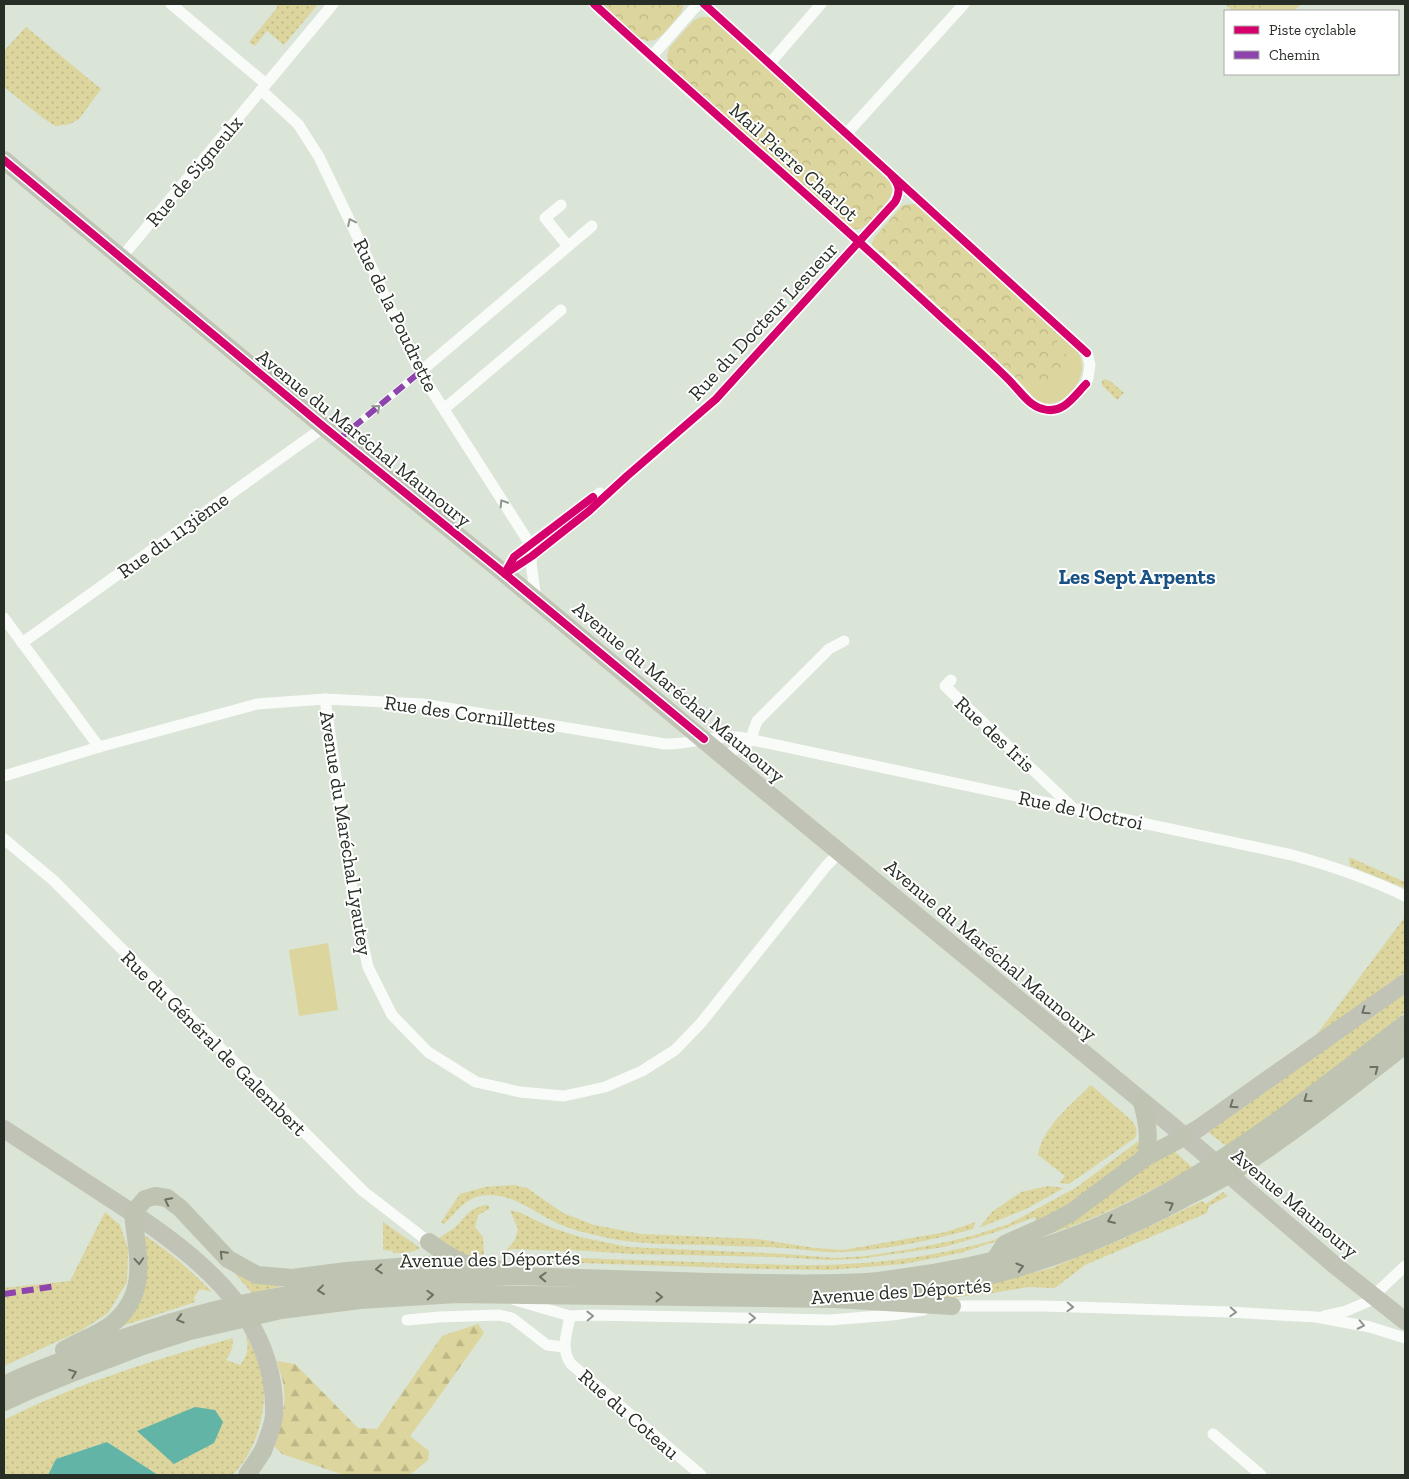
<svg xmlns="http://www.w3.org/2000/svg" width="1409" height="1479" font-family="'Zilla Slab',serif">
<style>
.grass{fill:url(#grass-dots)}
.forest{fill:url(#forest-firs)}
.park{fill:url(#park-crowns)}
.garden{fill:#dcd59d}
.water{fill:#62b4a6}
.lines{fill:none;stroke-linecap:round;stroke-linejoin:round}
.pedestrian{stroke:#f9fbf9;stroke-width:8}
.minor{stroke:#f9fbf9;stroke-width:11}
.primary{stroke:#c0c3b5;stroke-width:18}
.trunk{stroke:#bfc3b1;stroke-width:18}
.quiet{stroke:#8e44ad;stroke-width:6;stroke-dasharray:12 6;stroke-linecap:butt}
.cycleway-casing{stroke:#fff;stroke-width:11}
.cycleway{stroke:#d6006c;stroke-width:8}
.oneway{stroke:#90948f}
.oneway2{stroke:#6c7166}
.oneway3{stroke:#6b7164}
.labels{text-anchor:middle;stroke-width:4;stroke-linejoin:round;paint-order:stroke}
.street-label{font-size:20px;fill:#272e25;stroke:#fff}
.neighbourhood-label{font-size:21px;font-weight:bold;fill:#185182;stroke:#fff}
</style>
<defs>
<pattern id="grass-dots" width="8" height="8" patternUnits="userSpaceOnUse" patternTransform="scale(1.25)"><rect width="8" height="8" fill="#dcd59d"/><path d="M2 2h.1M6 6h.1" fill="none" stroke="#bdb787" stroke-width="1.8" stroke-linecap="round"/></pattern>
<pattern id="forest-firs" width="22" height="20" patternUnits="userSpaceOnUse" patternTransform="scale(1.25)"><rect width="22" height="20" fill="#dcd59d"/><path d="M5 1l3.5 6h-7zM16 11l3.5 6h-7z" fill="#bdb787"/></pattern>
<pattern id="park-crowns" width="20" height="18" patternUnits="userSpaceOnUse" patternTransform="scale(1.25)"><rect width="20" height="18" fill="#dcd59d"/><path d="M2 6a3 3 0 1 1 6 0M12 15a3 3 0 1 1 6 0" fill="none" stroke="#bdb787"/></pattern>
</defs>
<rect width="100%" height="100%" fill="#dae4d7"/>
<g class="grass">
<polygon points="277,4 318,4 284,45 267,31 255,46 249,42 277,8"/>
<polygon points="26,27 101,89 79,119 70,124 55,126 43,118 4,87 4,51"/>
<polygon points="1104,379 1110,381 1124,393 1117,400 1102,385 1102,381"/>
<polygon points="1349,857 1405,882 1405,888 1350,866"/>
<polygon points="1405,917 1405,972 1314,1038"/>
<path d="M1405 988V1012C1348 1060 1288 1105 1226 1146L1207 1131Z"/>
<path d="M1091 1085 1131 1120C1136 1126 1138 1130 1135 1138L1069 1184 1059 1183 1065 1176 1038 1155C1043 1126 1071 1105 1091 1085Z"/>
<path d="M1145 1139 1142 1148 1136 1154 1069 1206 1013 1236 960 1253 904 1264 830 1270 767 1269 517 1261V1256L790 1265C846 1266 895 1262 949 1251 965 1247 982 1244 997 1239 1011 1234 1023 1228 1036 1222L1035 1217 996 1232 944 1247 858 1259 829 1260 775 1257 633 1254 572 1250 569 1255 563 1251 512 1249 506 1251 515 1240 518 1229 510 1210 521 1213 550 1227 580 1237 628 1247 785 1254 836 1258 866 1256 911 1249 951 1241 975 1235 1009 1224 1077 1187 1137 1142Z"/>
<path d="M1173 1150 1193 1168C1145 1194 1096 1220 1043 1236L1166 1153Z"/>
<path d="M513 1185 527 1188 563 1213 594 1225 641 1234 757 1239 815 1248 843 1250 946 1232 976 1222 973 1229C933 1240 885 1250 843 1252 823 1253 803 1249 783 1248 759 1246 735 1247 711 1245 673 1244 632 1245 595 1235 582 1232 567 1228 555 1222 533 1212 517 1196 490 1195 466 1195 459 1210 444 1224L441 1222 460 1194 485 1187Z"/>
<polygon points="1048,1186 1064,1188 1026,1209 979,1228 992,1212 1021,1192"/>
<polygon points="1223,1192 1228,1196 1209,1206 1207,1213 1085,1265 1055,1288 1028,1287 986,1294 946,1298 941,1294 997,1282 1051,1268 1125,1238 1194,1205 1202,1201 1206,1204"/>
<path d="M485 1205 489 1206V1209L478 1215 475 1227 483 1237 484 1255 476 1254 473 1260 451 1250 438 1239 439 1238C443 1235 448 1232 453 1229 466 1218 466 1210 485 1205Z"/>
<polygon points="105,1212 120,1225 128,1249 127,1282 108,1313 82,1330 4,1366 4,1288 70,1281"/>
<path d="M383 1222 420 1248C410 1254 404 1253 393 1253V1251L383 1250Z"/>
<path d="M141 1233C168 1250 190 1270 212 1292L200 1289 194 1297 195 1302 116 1328 131 1311Z"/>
<polygon points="224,1261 290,1284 252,1293"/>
<path d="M246 1335C254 1351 263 1368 264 1386 266 1415 254 1456 232 1475H158L107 1442 56 1459 48 1475H4V1420C78 1383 154 1360 233 1338L232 1349 226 1360 240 1365C248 1355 249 1347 246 1335Z"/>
</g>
<path class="forest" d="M478 1324 484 1333 433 1405 410 1436 429 1451 428 1460 410 1475H344L282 1454 274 1446C280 1428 286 1407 284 1388 283 1379 279 1370 277 1361L295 1364 358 1428 377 1429 442 1336Z"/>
<g class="park">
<polygon points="601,4 684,4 681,13 663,34 655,40 647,41 639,38"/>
<polygon points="1225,4 1301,4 1294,11 1233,11"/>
<path d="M701 17H709L716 20 889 181C891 185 893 188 892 192 890 201 868 226 860 229 858 229 854 229 852 229L676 72 669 64 667 56 669 48 693 21Z"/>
<path d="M909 204H916L1076 350C1086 365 1082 376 1071 390 1066 395 1063 400 1055 402 1052 403 1047 403 1043 403L873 252 872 245 874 238 902 206Z"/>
</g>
<g class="garden">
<polygon points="1258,4 1291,4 1284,11 1266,11"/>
<path d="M1061 337C1068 343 1077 348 1080 356 1089 377 1066 408 1043 403 1034 401 1026 391 1019 384L1025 378C1030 381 1036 388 1042 388 1049 388 1068 366 1068 359 1067 353 1059 348 1055 344Z"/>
<polygon points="328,943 338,1010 299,1016 289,950"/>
</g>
<g class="water">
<polygon points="195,1407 215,1410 223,1422 214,1443 174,1464 137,1431"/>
<polygon points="107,1442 158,1475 48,1475 56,1459"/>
</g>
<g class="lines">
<polyline class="pedestrian" points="339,439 420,372"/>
<g class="minor">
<polyline points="171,4 266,84"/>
<polyline points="594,4 651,57 890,269 1010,380 1032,404 1043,409 1055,410 1066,405 1086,384 1088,378 1090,365 1087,353 704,4"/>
<polyline points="651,57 698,4"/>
<polyline points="770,63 821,4"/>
<polyline points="261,90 298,124 319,157 360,242 420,372 530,544"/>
<polyline points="847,133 964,4"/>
<polyline points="561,205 545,218 568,246"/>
<polyline points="121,258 333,4"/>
<polyline points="420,372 592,226"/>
<polyline points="444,409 561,310"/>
<polyline points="532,556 531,563 536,599"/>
<path d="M505 574 532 556 589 511 627 476 716 399 895 202C899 194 900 186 895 179"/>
<polyline points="505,574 514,557 530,544 600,493"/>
<polyline points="4,618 99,747"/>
<polyline points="22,643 324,427"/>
<polyline points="951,680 945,686 1072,807"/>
<polyline points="325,699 355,908 368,967 392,1015 428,1052 476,1082 520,1092 564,1096 605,1087 642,1071 675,1050 701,1023 827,865 840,852"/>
<polyline points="753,740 753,732 757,721 829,649 844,641"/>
<polyline points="724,757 744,744 753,740"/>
<path d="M4 776 99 747 257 704 325 699 423 704 665 744C691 745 718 733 744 738L1292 855C1332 866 1368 878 1405 896"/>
<polyline points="4,839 53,880 363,1191 429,1242"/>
<polyline points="515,1300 570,1316 592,1315 830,1320 892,1315 924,1310"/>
<polyline points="947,1306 1044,1306 1228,1312 1316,1317 1370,1327 1405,1338"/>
<path d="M570 1316C567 1334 560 1348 571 1364L701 1475"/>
<polyline points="1324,1316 1346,1311 1367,1302 1405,1266"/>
<polyline points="407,1320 440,1317 499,1315 512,1318 547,1345 564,1347"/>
<polyline points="1213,1434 1261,1475"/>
</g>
<g class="primary">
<polyline points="4,160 324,427 505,574 742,772 1170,1124 1337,1267 1405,1321"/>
<path d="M4 1129C38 1151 71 1173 105 1195 184 1246 278 1309 274 1415 273 1427 267 1440 263 1451"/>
<polyline points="1184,1137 1199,1128 1405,983"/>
</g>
<g class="trunk">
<path d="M1142 1102C1147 1121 1150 1137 1146 1157"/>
<polyline points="429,1242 446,1254 465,1264"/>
<polyline points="994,1261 1005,1244 1050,1224 1072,1212 1146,1157 1184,1137"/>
<path d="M887 1295C990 1283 1089 1249 1181 1200 1198 1191 1215 1183 1231 1173 1292 1134 1349 1089 1405 1045"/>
<path d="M64 1350C79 1341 98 1335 112 1324 150 1293 137 1255 133 1213L145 1199 155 1196 167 1198 180 1208 228 1259 257 1275 292 1278 347 1271 423 1265 466 1264 495 1268"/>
<path d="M4 1385C28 1373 53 1364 78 1355 136 1332 195 1313 255 1301 341 1283 429 1279 516 1276 580 1278 644 1280 709 1282 761 1283 815 1285 867 1282 880 1281 893 1279 906 1277 998 1265 1089 1237 1169 1191 1253 1143 1329 1083 1405 1024"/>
<polyline points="4,1402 28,1391 77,1371 140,1347 190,1331 281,1310 360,1300 457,1294 835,1299 952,1306"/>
<polyline points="247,1475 263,1451"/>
</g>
<g class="quiet">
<polyline points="339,439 420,372"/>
<polyline points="4,1294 56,1286"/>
</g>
<defs>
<g id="cycleway">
<path d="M594 4C708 109 826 210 940 316 963 337 987 358 1009 380 1019 390 1029 406 1043 409 1063 415 1074 396 1086 384"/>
<polyline points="704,4 1087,353"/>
<polyline points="4,160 324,427 505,574 704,739"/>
<polyline points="505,573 514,557 593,497"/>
<path d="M505 574 532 556 589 511 627 476 716 399 895 202C901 192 899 184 892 176"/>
</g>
</defs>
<use href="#cycleway" class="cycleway-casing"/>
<use href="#cycleway" class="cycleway"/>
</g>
<defs><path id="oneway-chevron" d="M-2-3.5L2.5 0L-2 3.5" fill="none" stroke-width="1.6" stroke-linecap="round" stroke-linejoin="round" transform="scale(1.25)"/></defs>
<g class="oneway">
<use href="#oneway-chevron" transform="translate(351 222) rotate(-116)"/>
<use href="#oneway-chevron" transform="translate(377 408) rotate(-40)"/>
<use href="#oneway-chevron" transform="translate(503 503) rotate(-122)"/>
<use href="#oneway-chevron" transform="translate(1070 1307) rotate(2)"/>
<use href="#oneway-chevron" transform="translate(1233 1312) rotate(3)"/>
<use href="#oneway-chevron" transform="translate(590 1316) rotate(-1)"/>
<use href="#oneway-chevron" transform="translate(752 1318) rotate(1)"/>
<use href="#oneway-chevron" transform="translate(1361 1325) rotate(12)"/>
</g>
<g class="oneway2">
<use href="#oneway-chevron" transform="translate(1365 1011) rotate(145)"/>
<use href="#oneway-chevron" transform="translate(1233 1105) rotate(145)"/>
</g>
<g class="oneway3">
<use href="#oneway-chevron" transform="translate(1375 1069) rotate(-38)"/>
<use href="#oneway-chevron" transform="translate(1307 1099) rotate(144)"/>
<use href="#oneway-chevron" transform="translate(168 1201) rotate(-153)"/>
<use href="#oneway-chevron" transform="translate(1170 1205) rotate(-28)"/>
<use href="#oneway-chevron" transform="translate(1111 1220) rotate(157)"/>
<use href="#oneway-chevron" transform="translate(223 1254) rotate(-135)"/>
<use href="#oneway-chevron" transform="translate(139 1261) rotate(86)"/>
<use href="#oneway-chevron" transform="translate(1020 1267) rotate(-16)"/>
<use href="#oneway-chevron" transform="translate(379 1269) rotate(176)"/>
<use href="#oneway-chevron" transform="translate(543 1277) rotate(-178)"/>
<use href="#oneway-chevron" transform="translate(321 1290) rotate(173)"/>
<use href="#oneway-chevron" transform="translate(430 1295) rotate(-3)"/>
<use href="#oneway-chevron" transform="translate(659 1297) rotate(1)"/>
<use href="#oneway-chevron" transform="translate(180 1319) rotate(164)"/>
<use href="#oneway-chevron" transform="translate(73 1373) rotate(-21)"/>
</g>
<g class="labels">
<g class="street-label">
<text transform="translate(794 162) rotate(42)" y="7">Mail Pierre Charlot</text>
<text transform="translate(194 171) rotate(-50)" y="7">Rue de Signeulx</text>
<text transform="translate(396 315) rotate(64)" y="7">Rue de la Poudrette</text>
<text transform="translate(763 321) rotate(-47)" y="7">Rue du Docteur Lesueur</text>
<text transform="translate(364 438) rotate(39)" y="7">Avenue du Maréchal Maunoury</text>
<text transform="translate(173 535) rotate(-36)" y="7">Rue du 113ième</text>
<text transform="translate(679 692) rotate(40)" y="7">Avenue du Maréchal Maunoury</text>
<text transform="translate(470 714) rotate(8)" y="7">Rue des Cornillettes</text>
<text transform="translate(995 734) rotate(43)" y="7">Rue des Iris</text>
<text transform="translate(1081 810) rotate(12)" y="7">Rue de l'Octroi</text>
<text transform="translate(346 833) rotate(81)" y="7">Avenue du Maréchal Lyautey</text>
<text transform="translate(991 950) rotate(40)" y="7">Avenue du Maréchal Maunoury</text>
<text transform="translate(214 1043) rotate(45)" y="7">Rue du Général de Galembert</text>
<text transform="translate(1295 1203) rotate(40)" y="7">Avenue Maunoury</text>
<text transform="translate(490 1259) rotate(-1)" y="7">Avenue des Déportés</text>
<text transform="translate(901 1291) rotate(-4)" y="7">Avenue des Déportés</text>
<text transform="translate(629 1414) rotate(41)" y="7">Rue du Coteau</text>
</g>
<g class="neighbourhood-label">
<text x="1137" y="584">Les Sept Arpents</text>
</g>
</g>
<rect width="1409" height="1479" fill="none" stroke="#272e25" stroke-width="10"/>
<rect x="1224" y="10" width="175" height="65" fill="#ffffff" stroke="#a9aba8"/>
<rect x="1234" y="26" width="25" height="8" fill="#d6006c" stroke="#a9aba8"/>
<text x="1269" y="35" font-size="15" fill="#272e25">Piste cyclable</text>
<rect x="1234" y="51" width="25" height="8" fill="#8e44ad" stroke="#a9aba8"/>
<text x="1269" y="60" font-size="15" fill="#272e25">Chemin</text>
</svg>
